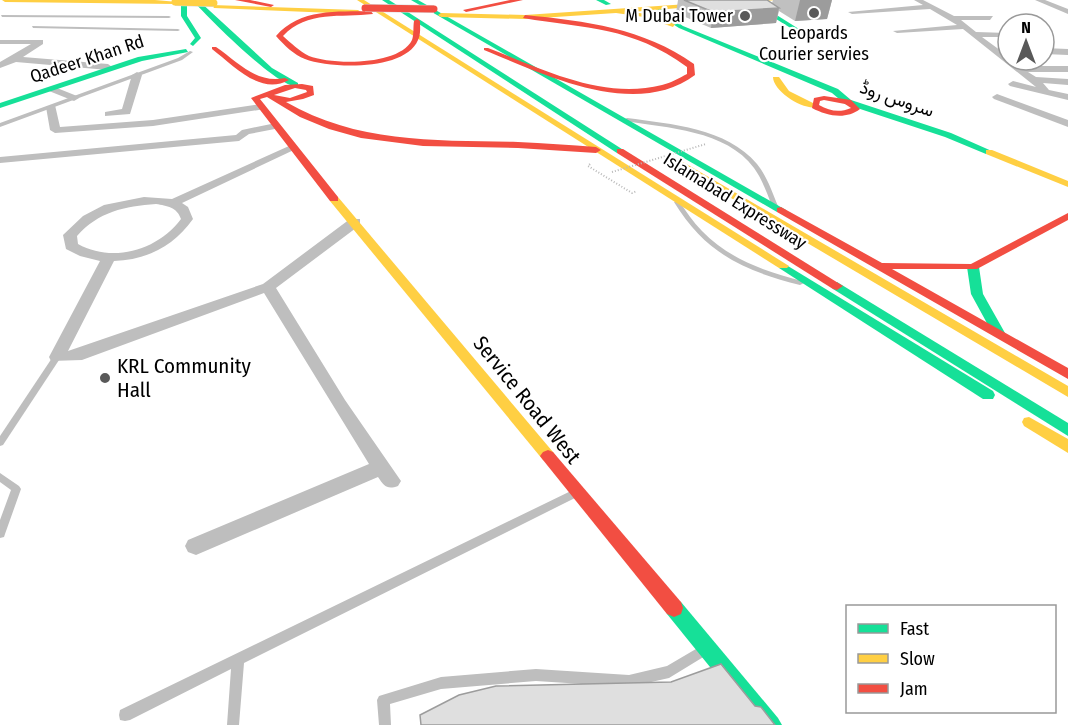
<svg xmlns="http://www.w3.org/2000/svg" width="1068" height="725" font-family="'Fira Sans Condensed',Vazirmatn,sans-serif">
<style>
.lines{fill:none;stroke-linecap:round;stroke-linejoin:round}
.path{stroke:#b9b9b9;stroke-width:2;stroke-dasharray:1 2;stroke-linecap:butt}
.lane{fill:#bebebe;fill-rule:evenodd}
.street{fill:#bebebe;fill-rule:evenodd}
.fast{fill:#16e098;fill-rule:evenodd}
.slow{fill:#ffcf43;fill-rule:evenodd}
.jam{fill:#f24e42;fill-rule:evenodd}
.slow-bridge-casing{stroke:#dbdbdb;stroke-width:8;stroke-linecap:butt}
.jam-bridge-casing{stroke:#dbdbdb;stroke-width:8;stroke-linecap:butt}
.path-bridge{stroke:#b9b9b9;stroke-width:2;stroke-dasharray:1 2;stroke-linecap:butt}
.slow-bridge{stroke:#ffcf43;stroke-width:7}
.jam-bridge{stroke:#f24e42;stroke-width:7}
.wall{fill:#c0c0c0}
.shaded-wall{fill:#9c9c9c}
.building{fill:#dfdfdf;stroke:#9c9c9c;stroke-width:1.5}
.poi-dot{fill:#595959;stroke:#fff;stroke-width:2}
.labels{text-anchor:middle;stroke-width:4.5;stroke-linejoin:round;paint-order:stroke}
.far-poi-label{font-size:18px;fill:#000;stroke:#fff;text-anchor:end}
.far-street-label{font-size:18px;fill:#000;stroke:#fff}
.poi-label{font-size:21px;fill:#000;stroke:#fff;text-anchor:start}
.street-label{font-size:21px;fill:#000;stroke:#fff}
</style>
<rect width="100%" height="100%" fill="#fff"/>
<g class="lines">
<polyline class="path" points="590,164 588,166 632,193 637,191"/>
<g class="lane">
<polygon points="1,15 169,16 171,17 169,18 2,17"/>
<polygon points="32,26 178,29 180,30 178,31 33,28"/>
<polygon points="190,51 193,52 182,60 0,127 0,123 178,58"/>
<path d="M627 118C671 124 727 128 757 164 767 176 772 192 778 206L775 208 772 206C767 193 762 179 754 168 726 130 667 128 625 121V119Z"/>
<path d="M677 200 679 201C686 211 693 222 702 231 729 259 766 272 803 281L804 283 800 285C744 271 705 253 674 202Z"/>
<polygon points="57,354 61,357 3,445 0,446 0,436 54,355"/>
<polygon points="0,473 19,486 21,489 5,534 4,537 0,538 0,520 11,490 0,482"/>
<polygon points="575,489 579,490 580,493 579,496 244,663 239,725 227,725 231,669 130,720 125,721 120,720 119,715 120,710"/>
<polygon points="701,646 705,648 707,652 705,656 669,678 629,687 536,681 441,689 390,704 391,725 379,725 377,700 379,696 441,677 536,669 629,675 667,666"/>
</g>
<g class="street">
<polygon points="914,0 923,0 954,16 993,16 990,20 961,20 976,32 1008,33 1008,37 982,37 1008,56 1008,60 1013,60 1021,66 1068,66 1068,72 1028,72 1036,77 1068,79 1068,85 1043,83 1049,90 1068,94 1068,100 1010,86 1008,84 1013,81 1036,87 963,29 897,33 893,31 957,25 930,9 852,14 848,12 923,5"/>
<polygon points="1035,0 1045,0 1068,9 1068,14"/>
<polygon points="0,40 43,40 43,44 23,57 108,64 112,67 108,70 16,62 0,68 0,62 31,44 0,44"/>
<polygon points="1044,48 1068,49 1068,55 1044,54"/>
<polygon points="137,72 142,75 130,114 105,116 105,112 122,109 132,75"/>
<polygon points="52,86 77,96 79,98 74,101 49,91 47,89"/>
<polygon points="997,94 1068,120 1068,127 994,99 992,97"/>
<polygon points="261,104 265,105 265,109 153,126 55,133 50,130 46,107 55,105 60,127 153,120"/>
<polygon points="276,123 281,126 280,128 249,134 239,141 0,163 0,157 236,135 242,130"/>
<path d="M289 146 298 148 182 203 188 207 193 219C174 246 147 260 114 261L68 351 263 284 350 219H360V225L276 288 345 400 401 481 398 486C387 490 384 486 378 477L196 555 188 552 185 546 188 540 369 464 264 293 82 360 51 361 49 357 100 261 80 256 66 249 63 235 83 216 104 205 144 197 172 199ZM156 204C167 206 177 207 181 219 157 251 112 263 78 244L77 236C98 212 125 206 156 204Z"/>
</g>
<g class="fast">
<path d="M192 0H198L272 68 298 83V87C276 87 209 18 192 0Z"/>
<polygon points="382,0 389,0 625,151 617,153"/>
<polygon points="411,0 418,0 786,210 785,212 777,212"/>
<polygon points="596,0 604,0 611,4 606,5"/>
<polygon points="749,0 753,0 802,31 797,32 749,2"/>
<polygon points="184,3 187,5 187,16 201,38 193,46 190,44 195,38 181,16 181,5"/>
<polygon points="661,6 664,8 662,12 683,26 838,89 851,100 951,133 994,152 986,154 945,137 845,104 832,93 679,28 657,14 658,8"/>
<polygon points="186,49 188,52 142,61 0,108 0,103 138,57"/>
<polygon points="783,263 993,391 995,395 993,399 983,399 779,268 779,264"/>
<polygon points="973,264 979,267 983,294 1005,333 1004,336 994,336 971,294 967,267"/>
<polygon points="837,282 1068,423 1068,436 833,289 831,286"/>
<polygon points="674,599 681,602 778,718 782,725 757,725 667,614 665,608 667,602"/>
</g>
<g class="slow">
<polygon points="2,0 155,0 178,2 175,4 5,2"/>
<polygon points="357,0 364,0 789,266 787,268 779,268"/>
<polygon points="747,0 776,0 631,12 647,14 675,24 673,27 644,17 616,13 525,19 441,17 438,15 441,13 525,15"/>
<polygon points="212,5 358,10 361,12 358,14 214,8"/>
<path d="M773 77H779L789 91 819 106C807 113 773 92 773 77Z"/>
<polygon points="986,150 992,150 1068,181 1068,187 986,154"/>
<polygon points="677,162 683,162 1068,386 1068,397 677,166"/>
<polygon points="334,196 338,197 553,452 556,456 553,460 548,462 543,460 330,201 330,197"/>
<polygon points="1029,417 1068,439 1068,453 1024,426 1022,422 1024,418"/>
</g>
<g class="jam">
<polygon points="235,0 250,0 274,5 271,7"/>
<polygon points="510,0 523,0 466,12 463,10"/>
<path d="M371 11 373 14C341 18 307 10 283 36 291 43 299 51 309 56 332 65 399 66 412 40 414 35 413 27 414 21L417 19 420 21C420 27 421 34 418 40 405 71 331 69 305 59 294 55 284 45 276 36 300 8 337 12 371 11Z"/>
<path d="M525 15C586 21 643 28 694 64L695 75C635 120 543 74 484 50V48H488C542 69 602 100 662 85 671 83 679 78 687 74V67C631 26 587 29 523 18Z"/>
<path d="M212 47H216C238 62 256 84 285 78L289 80C260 96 233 65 212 49Z"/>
<path d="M302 84 313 86 314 95 303 99 286 102C358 144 438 140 518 142 544 143 570 145 596 147L601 150 596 153 518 148 423 146 361 138 329 129 300 117 267 97 260 99 338 197V201H330L251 98 285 85ZM295 88 306 90 307 92 290 98 274 95Z"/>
<path d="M824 96 851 100 860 109C846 120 827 116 812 108L814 98ZM824 100 845 104 851 108C839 113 830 111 819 105L820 101Z"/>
<polygon points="617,149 623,149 843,286 837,290 833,289 617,153"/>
<polygon points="781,207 882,263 971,264 1068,213 1068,220 977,269 892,269 1068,368 1068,379 777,212 777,208"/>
<polygon points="548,450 553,452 681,602 683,608 681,614 674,617 667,614 543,460 540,456 543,452"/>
</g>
<defs>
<polyline id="slow-bridge" points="175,2 214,3"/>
<polyline id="jam-bridge" points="365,8 434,9"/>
</defs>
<use href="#slow-bridge" class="slow-bridge-casing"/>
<use href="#jam-bridge" class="jam-bridge-casing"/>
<polyline class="path-bridge" points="612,172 706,144"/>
<use href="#slow-bridge" class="slow-bridge"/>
<use href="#jam-bridge" class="jam-bridge"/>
</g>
<polygon class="wall" points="678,0 767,0 772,3 773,0 832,0 827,19 795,21 779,11 776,23 711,28 676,13"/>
<g class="shaded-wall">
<polygon points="800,0 832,0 827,19 795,21"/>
<polygon points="779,8 776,23 711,28 713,12"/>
</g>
<g class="building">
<polygon points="684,0 767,0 779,8 713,12"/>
<polygon points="721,664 755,706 761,707 775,725 421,725 420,715 459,695 496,686 671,682"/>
</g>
<g class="poi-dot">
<circle cx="814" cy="13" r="6"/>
<circle cx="745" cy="16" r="6"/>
<circle cx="105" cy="378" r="6"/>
</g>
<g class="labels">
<g class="far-poi-label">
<text x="733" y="22">M Dubai Tower</text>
<text x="814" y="39" text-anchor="middle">Leopards<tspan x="814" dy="21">Courier servies</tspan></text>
</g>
<g class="far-street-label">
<text transform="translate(87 59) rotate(-18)" y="6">Qadeer Khan Rd</text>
<text transform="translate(897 99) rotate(19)" y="6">سروس روڈ</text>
<text transform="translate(735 201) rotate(32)" y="6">Islamabad Expressway</text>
</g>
<g class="poi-label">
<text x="117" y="373">KRL Community<tspan x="117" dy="24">Hall</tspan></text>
</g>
<g class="street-label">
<text transform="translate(527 400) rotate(51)" y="7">Service Road West</text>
</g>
</g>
<rect x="846" y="605" width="210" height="108" fill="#ffffff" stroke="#999999" stroke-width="1.5"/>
<rect x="858" y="624" width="30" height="9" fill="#16e098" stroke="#999999" stroke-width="1.5"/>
<text x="900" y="635" font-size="18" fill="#000000">Fast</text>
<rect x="858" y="654" width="30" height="9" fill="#ffcf43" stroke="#999999" stroke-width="1.5"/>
<text x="900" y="665" font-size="18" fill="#000000">Slow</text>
<rect x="858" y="684" width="30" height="9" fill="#f24e42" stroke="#999999" stroke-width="1.5"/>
<text x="900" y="695" font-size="18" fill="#000000">Jam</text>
<g transform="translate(1026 42)"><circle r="28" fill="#ffffff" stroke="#999999" stroke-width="1.5"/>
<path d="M0-4.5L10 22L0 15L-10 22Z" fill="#595959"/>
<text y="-9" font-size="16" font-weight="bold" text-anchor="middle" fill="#000000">N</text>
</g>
</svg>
